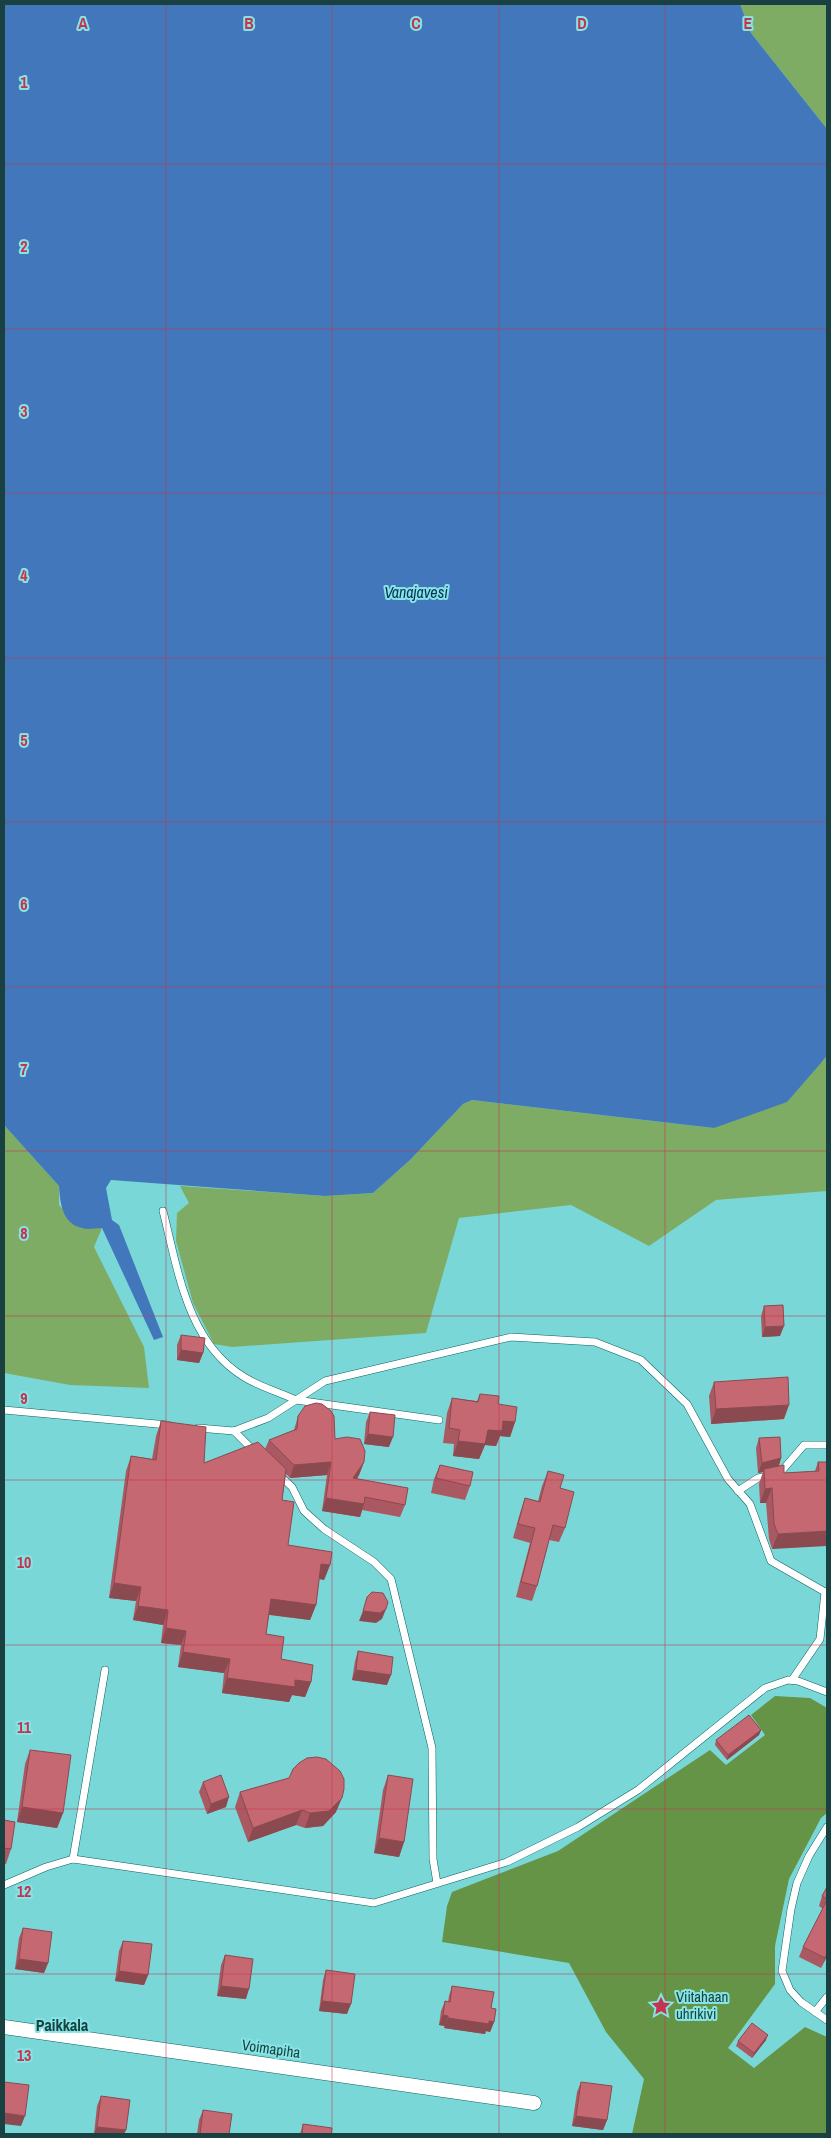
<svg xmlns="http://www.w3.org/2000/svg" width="831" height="2138" font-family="'Archivo Narrow',sans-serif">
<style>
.green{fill:#7fac65}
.forest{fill:#659447}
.water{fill:#4278bb}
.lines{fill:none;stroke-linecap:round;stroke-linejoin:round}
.lane-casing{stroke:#0e6161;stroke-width:8}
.street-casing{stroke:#0e6161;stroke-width:15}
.lane{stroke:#fff;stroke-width:7}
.street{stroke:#fff;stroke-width:14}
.wall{fill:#aa5962}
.shaded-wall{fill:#8b4950}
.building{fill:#c66872;stroke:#8b4950}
.grid{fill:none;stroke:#c43450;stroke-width:1;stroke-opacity:0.55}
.labels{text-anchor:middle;stroke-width:4;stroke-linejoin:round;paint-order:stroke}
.poi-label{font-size:15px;fill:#194141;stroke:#86e5e4;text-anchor:start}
.street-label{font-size:15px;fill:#194141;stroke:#86e5e4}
.water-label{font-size:16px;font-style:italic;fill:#09305c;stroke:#86e5e4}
.neighbourhood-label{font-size:16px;font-weight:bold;fill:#194141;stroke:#86e5e4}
.grid-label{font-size:16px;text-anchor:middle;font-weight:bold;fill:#c43450;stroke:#86e5e4;stroke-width:4;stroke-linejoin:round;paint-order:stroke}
</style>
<rect width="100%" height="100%" fill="#79d8d7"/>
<g class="green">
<polygon points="740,4 827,4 827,129 751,33"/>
<polygon points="827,1056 827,1191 716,1200 649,1246 571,1205 459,1218 426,1333 232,1347 214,1344 193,1303 176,1241 177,1213 189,1203 180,1186 325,1196 373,1193 410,1160 463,1104 472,1100 714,1128 823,1061"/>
<polygon points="4,1125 59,1186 59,1205 81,1228 102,1228 94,1247 144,1347 149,1388 70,1385 4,1373"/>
</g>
<polygon class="forest" points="775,1696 810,1698 827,1708 827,1813 821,1818 789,1879 775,1946 775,1984 728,2048 754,2068 805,2027 827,2037 827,2134 632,2134 644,2079 606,2032 569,1963 442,1942 447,1906 452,1892 558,1851 710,1750 726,1765 765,1735 751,1715"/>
<path class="water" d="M4 4H740L751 33 827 129V1056L787 1102 714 1128 472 1100 463 1104 410 1160 373 1193 325 1196 111 1180 106 1188 112 1220 119 1225 163 1337 154 1340 102 1228C96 1228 88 1230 82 1228 62 1224 60 1202 59 1186L4 1125Z"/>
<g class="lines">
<defs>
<g id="lane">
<path d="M163 1211C178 1270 187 1342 244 1377 260 1387 279 1392 296 1400L325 1381 511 1337 595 1342 641 1360 687 1404 728 1479 750 1504 771 1561 825 1592 820 1639 792 1680"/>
<polyline points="4,1410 168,1425"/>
<polyline points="198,1428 234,1431 268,1418 296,1400 439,1420"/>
<polyline points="234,1431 255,1452"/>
<polyline points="779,1474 804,1445 827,1445"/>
<polyline points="279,1475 292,1487 304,1511 324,1529 374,1562 391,1579 432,1748 433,1859 437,1883"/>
<polyline points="738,1491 758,1478 768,1476"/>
<polyline points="827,1827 809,1856 797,1883 791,1909 782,1971 790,1990 801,2002 827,2020"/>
<polyline points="73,1859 105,1670"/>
<polyline points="4,1885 46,1867 73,1859 374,1903 507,1862 578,1827 638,1790 765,1688 788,1680 798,1681 827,1692"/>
<polyline points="815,2012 827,1997"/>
</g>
<polyline id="street" points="4,2027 534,2103"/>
</defs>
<use href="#lane" class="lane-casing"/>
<use href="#street" class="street-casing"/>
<use href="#lane" class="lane"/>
<use href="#street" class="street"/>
</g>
<g class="wall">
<polygon points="764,1306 780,1336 762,1337 761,1316"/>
<polygon points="181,1335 203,1353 199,1363 177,1360 177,1345"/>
<polygon points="714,1382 784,1419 711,1424 709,1396"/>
<polygon points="480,1394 498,1404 515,1422 510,1437 500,1436 496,1446 485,1445 479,1459 453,1456 454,1444 443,1443 447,1413 452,1398 477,1401"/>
<polygon points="370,1412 389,1447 364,1444 366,1422"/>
<polygon points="298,1416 335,1439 364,1462 359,1475 357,1479 405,1505 400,1517 362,1510 360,1517 322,1511 327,1475 290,1478 286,1474 282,1500 288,1545 330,1565 324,1580 319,1579 316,1605 310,1620 269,1615 266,1634 281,1659 311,1682 305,1697 292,1695 289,1702 222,1693 224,1673 178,1667 181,1645 161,1643 163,1625 133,1620 136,1601 109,1598 126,1471 131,1456 152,1459 156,1436 161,1421 204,1463 265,1449 269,1440 294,1430"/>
<polygon points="759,1438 781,1458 779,1466 784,1473 815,1471 818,1462 827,1462 772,1549 769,1539 766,1503 760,1503 759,1484 763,1472 758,1473 756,1448"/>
<polygon points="440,1465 470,1486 465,1500 431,1493 434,1479"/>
<polygon points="548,1471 560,1488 565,1528 559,1542 549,1540 537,1586 532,1601 516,1597 530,1543 513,1538 520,1513 525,1498 538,1501 542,1486"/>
<polygon points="358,1651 387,1685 352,1680 355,1661"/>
<polygon points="761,1730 759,1735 727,1760 715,1745 716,1740"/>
<polygon points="30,1750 63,1813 57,1828 17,1822 25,1764"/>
<polygon points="388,1775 404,1842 399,1857 374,1853 383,1790"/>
<polygon points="289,1778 336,1812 323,1826 305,1828 296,1825 248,1842 235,1807 240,1792"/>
<polygon points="203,1782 226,1807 207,1814 199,1792"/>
<polygon points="4,1820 11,1849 6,1864 4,1864"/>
<polygon points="827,1887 827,1956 821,1968 799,1957 803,1947 823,1909 819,1906 822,1896"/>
<polygon points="23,1928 48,1963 44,1973 15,1969 19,1938"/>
<polygon points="123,1941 148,1975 144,1985 115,1981 119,1951"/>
<polygon points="225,1955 246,1999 217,1996 221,1965"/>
<polygon points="326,1970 347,2014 319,2011 323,1980"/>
<polygon points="452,1986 491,2008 494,2022 490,2032 486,2031 485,2034 444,2028 445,2026 439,2025 441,2011 445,2001 448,2002 449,1996"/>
<polygon points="766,2040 752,2058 736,2046 738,2041"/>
<polygon points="581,2082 607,2120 603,2130 572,2126 577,2092"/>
<polygon points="101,2096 126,2130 124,2134 94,2134 97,2106"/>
<polygon points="203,2110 229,2134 197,2134 199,2120"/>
<polygon points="303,2124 331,2134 300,2134"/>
</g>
<g class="shaded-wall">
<polygon points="784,1326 780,1336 762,1337 765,1327"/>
<polygon points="181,1350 203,1353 199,1363 177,1360"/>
<polygon points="789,1405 784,1419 711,1424 716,1409"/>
<polygon points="503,1421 515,1422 510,1437 500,1436 496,1446 485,1445 479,1459 453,1456 458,1441 488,1430"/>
<polygon points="368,1434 393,1437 389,1447 364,1444"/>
<polygon points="781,1458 778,1468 764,1469 763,1472 758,1473 762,1463"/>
<polygon points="331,1462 327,1475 290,1478 294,1465"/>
<polygon points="364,1462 359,1475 349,1491 353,1478"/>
<polygon points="772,1488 766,1503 760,1503 765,1489"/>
<polygon points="326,1498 364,1504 360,1517 322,1511"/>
<polygon points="827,1531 827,1546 772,1549 778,1534"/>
<polygon points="321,1564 330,1565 324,1580 316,1578"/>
<polygon points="114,1583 141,1587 136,1601 109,1598"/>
<polygon points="271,1599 316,1605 310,1620 265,1614"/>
<polygon points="138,1606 168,1610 163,1625 133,1620"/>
<polygon points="386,1609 382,1619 376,1623 359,1621 363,1611"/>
<polygon points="166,1628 186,1631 181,1645 161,1643"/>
<polygon points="183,1652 230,1659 224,1673 178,1667"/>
<polygon points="356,1670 391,1675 387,1685 352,1680"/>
<polygon points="227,1678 295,1680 311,1682 305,1697 292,1695 289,1702 222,1693"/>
<polygon points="761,1730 759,1735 727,1760 728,1755"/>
<polygon points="229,1797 226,1807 207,1814 211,1804"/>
<polygon points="342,1798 336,1812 323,1826 305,1828 310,1813"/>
<polygon points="22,1807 63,1813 57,1828 17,1822"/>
<polygon points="302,1810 296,1825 248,1842 253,1828"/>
<polygon points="379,1838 404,1842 399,1857 374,1853"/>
<polygon points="827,1954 827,1956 821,1968 825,1958"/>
<polygon points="19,1959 48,1963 44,1973 15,1969"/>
<polygon points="119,1971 148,1975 144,1985 115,1981"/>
<polygon points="221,1986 249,1989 246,1999 217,1996"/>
<polygon points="322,2001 351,2004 347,2014 319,2011"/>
<polygon points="443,2015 448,2016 445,2026 439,2025"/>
<polygon points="448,2018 489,2021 494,2022 490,2032 486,2031 485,2034 444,2028"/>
<polygon points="768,2035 766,2040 752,2058 754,2053"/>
<polygon points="4,2113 25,2116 21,2126 4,2124"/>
<polygon points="576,2116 607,2120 603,2130 572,2126"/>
<polygon points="97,2127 126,2130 124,2134 94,2134"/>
</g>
<g class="building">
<polygon points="783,1305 784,1326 765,1327 764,1306"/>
<polygon points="181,1335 205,1338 203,1353 181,1350"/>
<polygon points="788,1377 789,1405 716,1409 714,1382"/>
<polygon points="480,1394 499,1396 498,1404 517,1407 515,1422 503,1421 502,1431 488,1430 485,1444 458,1441 460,1430 449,1428 452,1398 478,1402"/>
<polygon points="316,1403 322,1404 331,1411 334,1416 335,1439 347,1437 360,1439 365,1451 364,1462 353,1478 408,1488 405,1505 365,1497 364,1504 326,1498 331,1462 294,1465 269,1440 297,1429 298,1416 305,1406"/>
<polygon points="370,1412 395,1415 393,1437 368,1434"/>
<polygon points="161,1421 206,1427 204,1463 258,1442 286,1469 282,1500 294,1502 288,1545 332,1552 330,1565 321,1564 316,1605 271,1599 266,1634 284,1637 281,1659 313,1665 311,1682 295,1680 295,1687 227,1678 230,1659 183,1652 186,1631 166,1628 168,1610 138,1606 141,1587 114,1583 131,1456 156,1460"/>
<polygon points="780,1437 781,1458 762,1463 759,1438"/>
<polygon points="818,1462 827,1462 827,1531 778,1534 774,1524 772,1488 765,1489 764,1469 784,1465 784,1473 819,1471"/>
<polygon points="440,1465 473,1472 470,1486 436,1478"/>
<polygon points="548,1471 564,1475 560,1488 574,1492 565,1528 553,1525 537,1586 521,1582 535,1528 518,1524 525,1498 540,1502"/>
<polygon points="372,1592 383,1593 388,1602 386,1609 380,1613 363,1611 367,1597"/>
<polygon points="358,1651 393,1657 391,1675 356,1670"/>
<polygon points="749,1715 761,1730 728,1755 716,1740"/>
<polygon points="30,1750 71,1755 63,1813 22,1807"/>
<polygon points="317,1757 326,1759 340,1771 344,1779 344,1789 342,1798 329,1811 310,1813 302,1810 253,1828 240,1792 289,1778 293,1769 299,1763 307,1758"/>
<polygon points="221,1775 229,1797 211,1804 203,1782"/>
<polygon points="388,1775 413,1779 404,1842 379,1838"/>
<polygon points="4,1820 15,1822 11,1849 4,1848"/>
<polygon points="827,1887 827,1899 822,1896"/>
<polygon points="827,1900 827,1954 825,1958 803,1947"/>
<polygon points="23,1928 52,1932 48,1963 19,1959"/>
<polygon points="123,1941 152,1944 148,1975 119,1971"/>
<polygon points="225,1955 253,1959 249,1989 221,1986"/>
<polygon points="326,1970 355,1974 351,2004 322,2001"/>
<polygon points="452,1986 494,1992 491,2008 496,2009 494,2022 489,2021 489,2024 448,2018 448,2016 443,2015 445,2001 450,2002"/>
<polygon points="752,2023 768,2035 754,2053 738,2041"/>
<polygon points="4,2082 29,2085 25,2116 4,2113"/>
<polygon points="581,2082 612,2086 607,2120 576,2116"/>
<polygon points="101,2096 130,2100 126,2130 97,2127"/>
<polygon points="203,2110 232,2114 229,2134 200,2134"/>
<polygon points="303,2124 332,2128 331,2134 302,2134"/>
</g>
<path class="grid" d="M166 4V2134M332 4V2134M499 4V2134M665 4V2134M4 164H827M4 329H827M4 493H827M4 658H827M4 822H827M4 987H827M4 1151H827M4 1316H827M4 1480H827M4 1645H827M4 1809H827M4 1974H827"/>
<defs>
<symbol id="sight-bare" viewBox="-9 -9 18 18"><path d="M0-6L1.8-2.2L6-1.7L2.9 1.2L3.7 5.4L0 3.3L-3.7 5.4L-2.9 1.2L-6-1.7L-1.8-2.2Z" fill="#c43450" stroke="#86e5e4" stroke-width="2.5" paint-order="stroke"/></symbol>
</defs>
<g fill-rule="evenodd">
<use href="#sight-bare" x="647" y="1992" width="28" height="28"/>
</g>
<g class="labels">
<g class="poi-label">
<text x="676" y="2002">Viitahaan<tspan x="676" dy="17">uhrikivi</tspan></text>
</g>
<g class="street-label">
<text transform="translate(271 2049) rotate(8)" y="5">Voimapiha</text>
</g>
<g class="water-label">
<text x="416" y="598">Vanajavesi</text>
</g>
<g class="neighbourhood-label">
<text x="62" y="2031">Paikkala</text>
</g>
</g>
<g class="grid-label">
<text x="83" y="29">A</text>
<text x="249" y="29">B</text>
<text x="416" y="29">C</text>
<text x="582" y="29">D</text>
<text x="748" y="29">E</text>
<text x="24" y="88">1</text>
<text x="24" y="252">2</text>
<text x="24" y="417">3</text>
<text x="24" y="581">4</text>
<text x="24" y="746">5</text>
<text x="24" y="910">6</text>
<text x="24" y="1075">7</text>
<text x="24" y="1239">8</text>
<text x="24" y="1404">9</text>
<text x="24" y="1568">10</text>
<text x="24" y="1733">11</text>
<text x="24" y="1897">12</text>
<text x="24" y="2061">13</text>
</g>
<rect width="831" height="2138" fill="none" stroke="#194141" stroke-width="10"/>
</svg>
